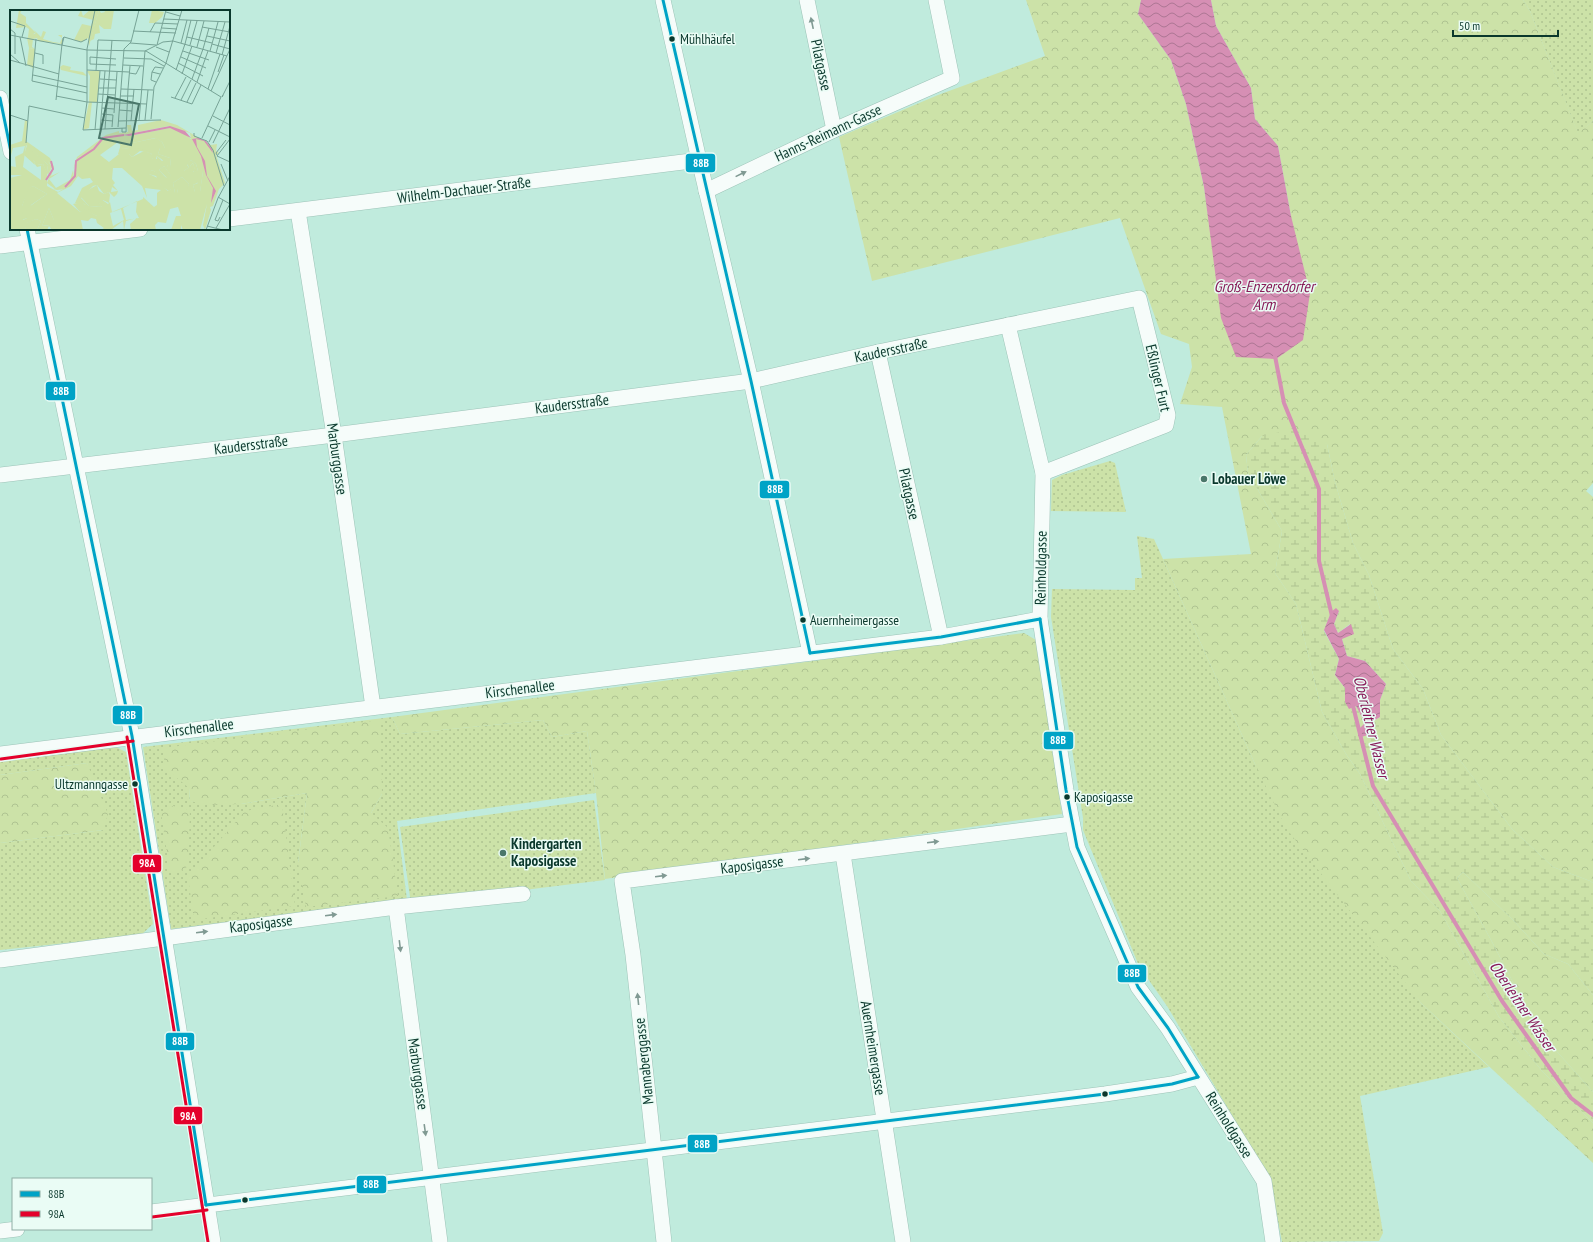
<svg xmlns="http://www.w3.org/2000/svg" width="1593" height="1242" font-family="'PT Sans Narrow',sans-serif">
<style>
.grass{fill:url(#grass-dots);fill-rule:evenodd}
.forest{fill:url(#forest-crowns)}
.wetland{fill:url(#wetland-marsh);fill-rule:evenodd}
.water{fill:url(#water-waves)}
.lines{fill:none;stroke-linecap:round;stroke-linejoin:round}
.stream{stroke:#d68fb4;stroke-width:4}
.street-casing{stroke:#9cc3b7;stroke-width:16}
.street{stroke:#f6fcfa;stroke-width:15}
.bus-1-casing{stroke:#eafcf5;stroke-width:6}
.bus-2-casing{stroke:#eafcf5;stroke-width:6}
.bus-1{stroke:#00a3c6;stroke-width:3}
.bus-2{stroke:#e4002b;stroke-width:3}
.oneway{fill:#809a93}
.bus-dot{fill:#0a382c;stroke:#eafcf5;stroke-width:1.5}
.poi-dot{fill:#4a776a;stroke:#eafcf5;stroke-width:1.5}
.labels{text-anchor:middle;stroke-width:3;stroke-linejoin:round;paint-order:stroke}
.bus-label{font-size:14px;fill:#0a382c;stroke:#eafcf5;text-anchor:start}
.street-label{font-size:15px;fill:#0a382c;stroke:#eafcf5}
.poi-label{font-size:15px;font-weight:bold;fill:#0a382c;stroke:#eafcf5;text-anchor:start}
.water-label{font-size:16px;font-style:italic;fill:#881b59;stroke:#eafcf5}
.inset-river{fill:none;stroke:#d68fb4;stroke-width:2}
.inset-road{fill:none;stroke:#77a396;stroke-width:1}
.view{fill:#4a776a;fill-opacity:0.15;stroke:#4a776a;stroke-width:2}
.inset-edge{fill:none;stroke:#0a382c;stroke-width:2}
.line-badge{stroke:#eafcf5;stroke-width:1.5}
.badge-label{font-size:11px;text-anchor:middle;font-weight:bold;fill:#fff}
</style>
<defs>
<pattern id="grass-dots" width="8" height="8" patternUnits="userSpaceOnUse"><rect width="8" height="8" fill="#cce2a8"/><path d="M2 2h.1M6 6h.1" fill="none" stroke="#aec391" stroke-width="1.8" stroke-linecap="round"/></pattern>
<pattern id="forest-crowns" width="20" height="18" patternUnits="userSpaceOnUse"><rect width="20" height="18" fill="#cce2a8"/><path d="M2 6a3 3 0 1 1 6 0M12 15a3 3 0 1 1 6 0" fill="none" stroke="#aec391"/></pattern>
<pattern id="wetland-marsh" width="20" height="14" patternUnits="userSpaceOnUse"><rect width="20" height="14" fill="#cce2a8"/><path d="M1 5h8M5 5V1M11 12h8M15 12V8" fill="none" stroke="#aec391"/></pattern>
<pattern id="water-waves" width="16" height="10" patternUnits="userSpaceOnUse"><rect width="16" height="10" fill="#d68fb4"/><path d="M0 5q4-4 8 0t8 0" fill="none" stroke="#ac7693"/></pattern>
</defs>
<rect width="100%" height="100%" fill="#c0ebdd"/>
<g class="grass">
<polygon points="1523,0 1593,0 1593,121 1578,134 1530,11"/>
<polygon points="1110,461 1115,463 1126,512 1051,511 1052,480 1062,475"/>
<polygon points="1137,536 1154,539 1255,764 1421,1003 1489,1067 1360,1096 1383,1233 1379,1241 1282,1242 1270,1179 1167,1006 1139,966 1083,830 1083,818 1051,617 1052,589 1135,590 1135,578 1142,578"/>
<path d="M392 717 400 734 543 720 552 737 587 731 596 793 397 821 407 900 171 929 143 747ZM189 788 382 794 371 813 298 863 307 793 241 804 190 801Z"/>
<polygon points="116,747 126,752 153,924 141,935 0,950 0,843 103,830 87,763 0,775 0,762"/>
<polygon points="594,800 605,880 411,904 400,827"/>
</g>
<g class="forest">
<polygon points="1026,0 1141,0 1138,14 1171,60 1186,104 1204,187 1213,250 1291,216 1278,146 1255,119 1251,88 1216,26 1211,0 1523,0 1530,11 1578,133 1593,121 1593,483 1586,491 1593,497 1593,883 1590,881 1553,867 1512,829 1441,735 1423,689 1393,649 1369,575 1353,543 1335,482 1327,444 1262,436 1246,455 1248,473 1282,531 1275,573 1296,604 1322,712 1346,754 1360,774 1411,881 1440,911 1499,1017 1542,1071 1593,1123 1593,1163 1421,1003 1286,828 1255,764 1163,559 1251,554 1222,407 1180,404 1192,367 1189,344 1161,334 1120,218 872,281 839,137 938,95 1045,56"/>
<polygon points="1024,633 1036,640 1062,814 605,879 596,793 587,731 552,737 543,720 400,734 392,717"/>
<polygon points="380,720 382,794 371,813 388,828 398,896 306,907 298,863 307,793 241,804 208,805 190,801 189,788 165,768 163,748"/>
<polygon points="87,763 108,814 103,830 0,843 0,775"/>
<polygon points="282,804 295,906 194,920 188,877 245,811"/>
<polygon points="173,806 190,810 188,866 180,872 170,873 161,812"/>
<polygon points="1463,872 1514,921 1544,954 1568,964 1593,995 1593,1092 1544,1037 1528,1011 1491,940 1457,878"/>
</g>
<path class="wetland" d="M1290 430 1306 433 1327 444 1335 482 1353 543 1369 575 1393 649 1423 689 1441 735 1512 829 1553 867 1590 881 1593 883V995L1568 964 1544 954 1514 921 1463 872 1457 878 1491 940 1528 1011 1544 1037 1593 1092V1123L1542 1071 1499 1017 1440 911 1411 881 1360 774 1346 754 1322 712 1296 604 1275 573 1282 531 1248 473 1246 455 1262 436ZM1339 611 1334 624 1338 633 1350 624 1342 639 1347 656 1365 661 1386 684 1380 700V717L1370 723 1364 724 1363 719 1356 706 1354 707 1345 702V688L1335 675 1339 659 1324 631 1331 612Z"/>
<g class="water">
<polygon points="1141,0 1211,0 1216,26 1251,88 1255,119 1278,146 1291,216 1310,293 1303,340 1276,359 1236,357 1221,318 1204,187 1186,104 1171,60 1138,14"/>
<polygon points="1336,608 1339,611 1334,624 1338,633 1351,624 1354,634 1342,639 1347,656 1365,661 1386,684 1380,700 1380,717 1370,723 1368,735 1361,737 1358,736 1358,730 1364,724 1363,719 1356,706 1349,709 1345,702 1345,688 1335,675 1339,659 1324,630 1331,612"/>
</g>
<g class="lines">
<g class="stream">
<polyline points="1275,356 1284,403 1319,489 1319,561 1332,616"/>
<polyline points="1352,702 1373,786 1502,1001 1571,1098 1593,1115"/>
</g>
<defs>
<g id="street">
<polyline points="663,0 699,160 751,381 810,653"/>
<polyline points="807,0 834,130"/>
<polyline points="0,98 11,152"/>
<polyline points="706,191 834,130 952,78 936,0"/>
<polyline points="298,211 334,435 373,707"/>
<polyline points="229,219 699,160"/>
<polyline points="27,229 132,736 213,1242"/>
<polyline points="0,246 140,229"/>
<polyline points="1008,325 1043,473 1040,619 1066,790 1077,847 1138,987 1168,1028 1264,1181 1273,1242"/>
<polyline points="878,352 941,637"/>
<polyline points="0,475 334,435 751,381 878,352 1139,298 1168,415 1166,425 1043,473"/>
<polyline points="0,754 941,637 1040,619"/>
<polyline points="843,854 903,1242"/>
<polyline points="396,907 440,1242"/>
<polyline points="0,960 396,907 523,894"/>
<polyline points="151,1212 1105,1094 1172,1084 1198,1077"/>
<polyline points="0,1231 17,1229"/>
<polyline points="664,1242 633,955 622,881 1072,824"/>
</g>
</defs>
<use href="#street" class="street-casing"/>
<use href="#street" class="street"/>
<defs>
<g id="bus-1">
<polyline points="663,0 751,381 810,653"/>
<polyline points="0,98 11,152"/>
<polyline points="27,229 132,736 206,1205"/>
<polyline points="1040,619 1066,790 1077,847 1138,987 1168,1028 1198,1077"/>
<polyline points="810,653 941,637 1040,619"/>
<polyline points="206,1205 1105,1094 1172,1084 1198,1077"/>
</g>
<g id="bus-2">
<polyline points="127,737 208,1242"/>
<polyline points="1,759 133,741"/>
<polyline points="152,1217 207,1210"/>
</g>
</defs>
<use href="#bus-1" class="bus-1-casing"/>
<use href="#bus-2" class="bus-2-casing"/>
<use href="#bus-1" class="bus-1"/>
<use href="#bus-2" class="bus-2"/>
</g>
<defs><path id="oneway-solid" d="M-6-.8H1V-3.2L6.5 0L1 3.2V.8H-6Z"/></defs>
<g class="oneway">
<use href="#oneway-solid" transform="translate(812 23) rotate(-102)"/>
<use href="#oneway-solid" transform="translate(741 174) rotate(-26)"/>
<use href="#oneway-solid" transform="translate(933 842) rotate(-7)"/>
<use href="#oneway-solid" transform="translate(804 859) rotate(-7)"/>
<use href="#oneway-solid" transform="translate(661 876) rotate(-7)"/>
<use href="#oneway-solid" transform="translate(331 915) rotate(-7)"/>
<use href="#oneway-solid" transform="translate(202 932) rotate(-7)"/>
<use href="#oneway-solid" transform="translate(400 946) rotate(83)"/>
<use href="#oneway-solid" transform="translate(638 999) rotate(-96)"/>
<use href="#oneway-solid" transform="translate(425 1130) rotate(82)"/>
</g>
<g class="bus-dot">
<circle cx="672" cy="39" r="3.5"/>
<circle cx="803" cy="620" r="3.5"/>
<circle cx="135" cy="784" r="3.5"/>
<circle cx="1067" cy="797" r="3.5"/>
<circle cx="1105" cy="1094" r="3.5"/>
<circle cx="245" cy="1200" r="3.5"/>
</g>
<g class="poi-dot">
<circle cx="1204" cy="479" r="4"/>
<circle cx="503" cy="853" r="4"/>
</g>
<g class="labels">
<g class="bus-label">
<text x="680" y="44">Mühlhäufel</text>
<text x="810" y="625">Auernheimergasse</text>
<text x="128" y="789" text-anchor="end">Ultzmanngasse</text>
<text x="1074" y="802">Kaposigasse</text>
</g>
<g class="street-label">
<text transform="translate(821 65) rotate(78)" y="5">Pilatgasse</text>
<text transform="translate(828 133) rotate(-25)" y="5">Hanns-Reimann-Gasse</text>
<text transform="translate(464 190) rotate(-7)" y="5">Wilhelm-Dachauer-Straße</text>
<text transform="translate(891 350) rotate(-12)" y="5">Kaudersstraße</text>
<text transform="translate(1158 378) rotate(77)" y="5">Eßlinger Furt</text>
<text transform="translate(572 404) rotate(-7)" y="5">Kaudersstraße</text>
<text transform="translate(251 445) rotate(-7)" y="5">Kaudersstraße</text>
<text transform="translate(337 459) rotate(82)" y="5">Marburggasse</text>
<text transform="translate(909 494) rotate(78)" y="5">Pilatgasse</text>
<text transform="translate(1041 568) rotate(-89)" y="5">Reinholdgasse</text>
<text transform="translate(520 689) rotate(-7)" y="5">Kirschenallee</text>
<text transform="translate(199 728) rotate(-7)" y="5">Kirschenallee</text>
<text transform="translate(752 865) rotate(-7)" y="5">Kaposigasse</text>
<text transform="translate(261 924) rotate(-7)" y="5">Kaposigasse</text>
<text transform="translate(873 1048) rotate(81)" y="5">Auernheimergasse</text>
<text transform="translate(644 1061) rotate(-96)" y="5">Mannaberggasse</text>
<text transform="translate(418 1074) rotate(82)" y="5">Marburggasse</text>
<text transform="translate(1229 1125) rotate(58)" y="5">Reinholdgasse</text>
</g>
<g class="poi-label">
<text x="1212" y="484">Lobauer Löwe</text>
<text x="511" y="849">Kindergarten<tspan x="511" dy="17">Kaposigasse</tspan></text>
</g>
<g class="water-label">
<text x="1264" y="292">Groß-Enzersdorfer<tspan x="1264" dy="18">Arm</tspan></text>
<text transform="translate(1372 727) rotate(76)" y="6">Oberleitner Wasser</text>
<text transform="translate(1523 1006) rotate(56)" y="6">Oberleitner Wasser</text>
</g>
</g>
<g transform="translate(10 10)">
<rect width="220" height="220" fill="#c0ebdd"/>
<path d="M71 0 73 6 80 0H89L79 36 78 28 72 32 64 30 72 14 81 16 83 10 68 6ZM24 20 31 27 33 21 36 22 33 29 43 32 50 33 52 28 48 25H52V34L28 31 27 28 23 29 22 37 25 39 19 38 17 28 26 23ZM53 55 61 57 60 60 73 62 77 66 51 60 50 57ZM146 128 152 132 155 138H150L148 144 160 148 161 157H157L158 154 147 146 146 149H143L139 146 142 144 136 142 130 141 122 147 119 144H108L111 134 113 139 119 138 117 134ZM17 135 38 155 37 163 33 154 27 155 23 150 25 155 14 145ZM181 150 186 154 188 161H193L190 182H185L183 175 188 173 183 153 180 156 184 159 182 170 174 161 179 157 177 154ZM154 156 162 167 161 179 159 181 152 177 146 166 138 164 142 160 157 168 149 160ZM172 167 179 174 178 179H167L168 183H165L163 173ZM87 175 89 181 94 184 99 182 100 185 99 193 93 190 88 191 92 197 79 196 71 187 75 182ZM23 176 37 184 21 195 17 208 12 210V196L18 179ZM71 192 87 202V206L74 200 70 202 63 194ZM39 198 47 218 46 220 38 215 32 216ZM26 209 31 211 27 220H15L16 213Z" fill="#cce2a8"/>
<path d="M9 0H12L10 3 16 7V13L27 24 24 23 23 28 18 27 19 19 16 17 6 18ZM89 0 91 3 95 2 94 0H104L101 19H94L89 15 90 23 85 24 84 29 80 31ZM19 38 25 39 23 58 17 55ZM15 110 18 111 16 131 40 148 44 157 41 166 50 162 39 169 46 178 60 170 67 147 96 125 109 121V123L118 122 117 115H121L122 121 128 120V115L151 110 167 115 201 135 207 134 206 141 209 143 206 145 215 173 209 179 203 196 200 197 201 200 195 220 193 215 197 194 190 220H173L171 215V220H161L166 206H171L168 197 160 199 156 213 148 212 145 215 146 220H121L120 214 127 208 116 211 114 220 113 211 101 220H91L94 218 87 213 86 209 81 208 78 211 71 210 73 220H42L39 216 37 220H27L31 211 26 209 17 213 15 220H0V168L12 165H0V156L6 157 5 147 13 143 15 136 3 138 0 149V135L12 131ZM159 116 180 123 181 129 174 122 160 118 119 126 113 125ZM104 124 111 126 100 128 67 151 65 159 68 165 57 177 48 182 37 176V163L38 165 42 157 38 151 43 157 37 173 45 179 52 178 64 167 63 160 68 148 81 140 92 129V131ZM145 128 152 132 155 138H150L148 144 160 148 161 157H157L159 153 155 149 152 151 147 146V149H143L140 146 142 144 137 142H141L136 140 125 138 124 141 130 140 134 141 122 147 119 144H109L99 152 90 145 108 132 113 139 119 138 118 134ZM16 135 38 155 37 162 33 154 28 155 22 150 27 157 31 156V170L13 157ZM181 150 186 154 188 161H193L190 182H185L183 175 189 172 183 153 180 156 184 162 174 161 179 157 177 155ZM154 156 161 166V179L158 181 151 175 150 169 139 164 142 160 157 169 149 160ZM103 158H112L132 176 137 188 135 178 151 180 147 183V195L144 197 133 187V189L102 202 100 192 98 194 84 184 83 186 92 197 79 196 71 188 83 176 87 175 94 184 99 182 104 187 107 184 108 181 101 182 102 177 108 181 103 175 105 173 102 169ZM68 166 72 169 80 168 83 172 72 178 65 193 75 194 76 198 87 203V206L74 199 70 202 47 183 61 176ZM172 167 179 174 177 179H167L168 183H165L163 173ZM23 176 37 184 16 199 17 208 13 210 12 196 19 179ZM127 191 126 202 129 208 116 210 113 198ZM39 198 43 208 46 219 41 215 32 216ZM111 199 114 210 103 216 100 203Z" fill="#cce2a8" fill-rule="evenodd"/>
<path d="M104 124 111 125 100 128 68 153 67 151 65 159 68 165 63 172 55 179 47 180 43 179 56 175 64 167 66 150 94 128Z" fill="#cce2a8"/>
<path d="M142 0 154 2 152 7 145 13H139ZM77 61H90L87 92H82L79 118 73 120 79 92 80 66Z" fill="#cce2a8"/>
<path d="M160 116 175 121 181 128 160 118 119 126 113 125ZM189 128 196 131 202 139 203 143 194 131 186 129 187 137 195 151 197 166 206 181 201 193 203 178 196 165 191 146 182 129Z" fill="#d68fb4"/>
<path class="inset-river" d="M36 170 43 159 41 151M55 177 65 166 66 151 84 139 93 128 114 125"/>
<path class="inset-road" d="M85 0 77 39V92L73 120 116 118M156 2 170 6M154 9 220 12M0 11 15 16 12 27M192 17 220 22M152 18 167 19M0 19 5 23V44M123 21 166 23M140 22 145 13 168 14M0 25 77 40 136 41 211 87M197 26 220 31M10 27 16 56M54 27 71 32 77 29M177 27 202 33M26 29 22 71 77 83M120 33 146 35M171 33 177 10M175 34 181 10M202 34 220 39M147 35 156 0M180 35 187 11M146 37 159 42M187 37 194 11M193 39 199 18M135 41 153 32 163 31 217 46M173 41 199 50M200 41 208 12M25 43 33 45V54M206 43 215 12M0 44 10 53M212 45 220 16M171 47 196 58M114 48 141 49 154 56M0 50 49 64M168 53 193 66M106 55 80 54V47L106 49M113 55 133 56M77 60 119 62M166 60 175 34M86 61 88 30 121 31M142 62 141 70 146 72M208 62 214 45M119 63 126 64 130 56M150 64 142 62 145 57 153 58M172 64 182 36M23 65 77 77M90 69 106 70M182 69 193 39M187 72 198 41M89 78H106M111 79 143 80M118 79 120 56M198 79 210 44M201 81 220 39M88 84 105 85M213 85 212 87 220 71M46 86 77 92M110 86H124M161 87 182 94 191 75M165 88 176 67M46 90 52 34 53 28 54 27 52 35M171 90 181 70M77 92 137 94M177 92 186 73M92 98 104 99M109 100 122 101M104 103 107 62M92 104 103 105 102 117M0 105 18 111M203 106 220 115M141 109 144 77 156 53 172 0M91 110 103 111M135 110 138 80M108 111 151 110M121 111 124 79M129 111 135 41M198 116 220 127M108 117 114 39 121 32 129 0M112 118V122H116L118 79M95 119 102 30M85 120 90 61M90 120 95 61M184 123V126L197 131 203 140 214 176M192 128 211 87M199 132 205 120M16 133 19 96 75 108M203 133 220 98M207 145 206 143 216 130M207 146 220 129M207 146 220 152M211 154 218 171M210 207 208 211 205 210 213 190M197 216 213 220M206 218 220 194 208 187M196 220 208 188 220 166"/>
<path class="view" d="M98 87 129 94 121 135 89 128Z"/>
<rect width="220" height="220" class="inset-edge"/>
</g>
<g class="line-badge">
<rect x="685" y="153" width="31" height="20" rx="4" fill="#00a3c6"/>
<rect x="45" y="381" width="31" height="20" rx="4" fill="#00a3c6"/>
<rect x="759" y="480" width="31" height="19" rx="4" fill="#00a3c6"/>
<rect x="112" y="705" width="31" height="20" rx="4" fill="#00a3c6"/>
<rect x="1043" y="731" width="31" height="19" rx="4" fill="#00a3c6"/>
<rect x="132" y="854" width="30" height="19" rx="4" fill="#e4002b"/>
<rect x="1117" y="964" width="30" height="19" rx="4" fill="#00a3c6"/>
<rect x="165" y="1032" width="30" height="19" rx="4" fill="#00a3c6"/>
<rect x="173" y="1106" width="30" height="19" rx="4" fill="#e4002b"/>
<rect x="687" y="1134" width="31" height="19" rx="4" fill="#00a3c6"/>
<rect x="356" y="1175" width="31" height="19" rx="4" fill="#00a3c6"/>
</g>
<g class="badge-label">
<text x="701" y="167">88B</text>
<text x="61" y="395">88B</text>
<text x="775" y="493">88B</text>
<text x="128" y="719">88B</text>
<text x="1058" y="744">88B</text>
<text x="147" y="867">98A</text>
<text x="1132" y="977">88B</text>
<text x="180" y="1045">88B</text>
<text x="188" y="1120">98A</text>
<text x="702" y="1148">88B</text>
<text x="371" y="1188">88B</text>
</g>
<rect x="12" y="1178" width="140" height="52" fill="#eafcf5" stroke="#90aea5"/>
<rect x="20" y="1191" width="20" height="6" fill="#00a3c6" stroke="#90aea5"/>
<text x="48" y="1198" font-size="12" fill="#0a382c">88B</text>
<rect x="20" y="1211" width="20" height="6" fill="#e4002b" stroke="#90aea5"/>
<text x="48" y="1218" font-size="12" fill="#0a382c">98A</text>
<path d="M1453 30v6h105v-6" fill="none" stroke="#0a382c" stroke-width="2"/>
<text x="1459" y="30" font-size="12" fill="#0a382c" stroke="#eafcf5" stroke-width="3" paint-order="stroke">50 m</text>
</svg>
